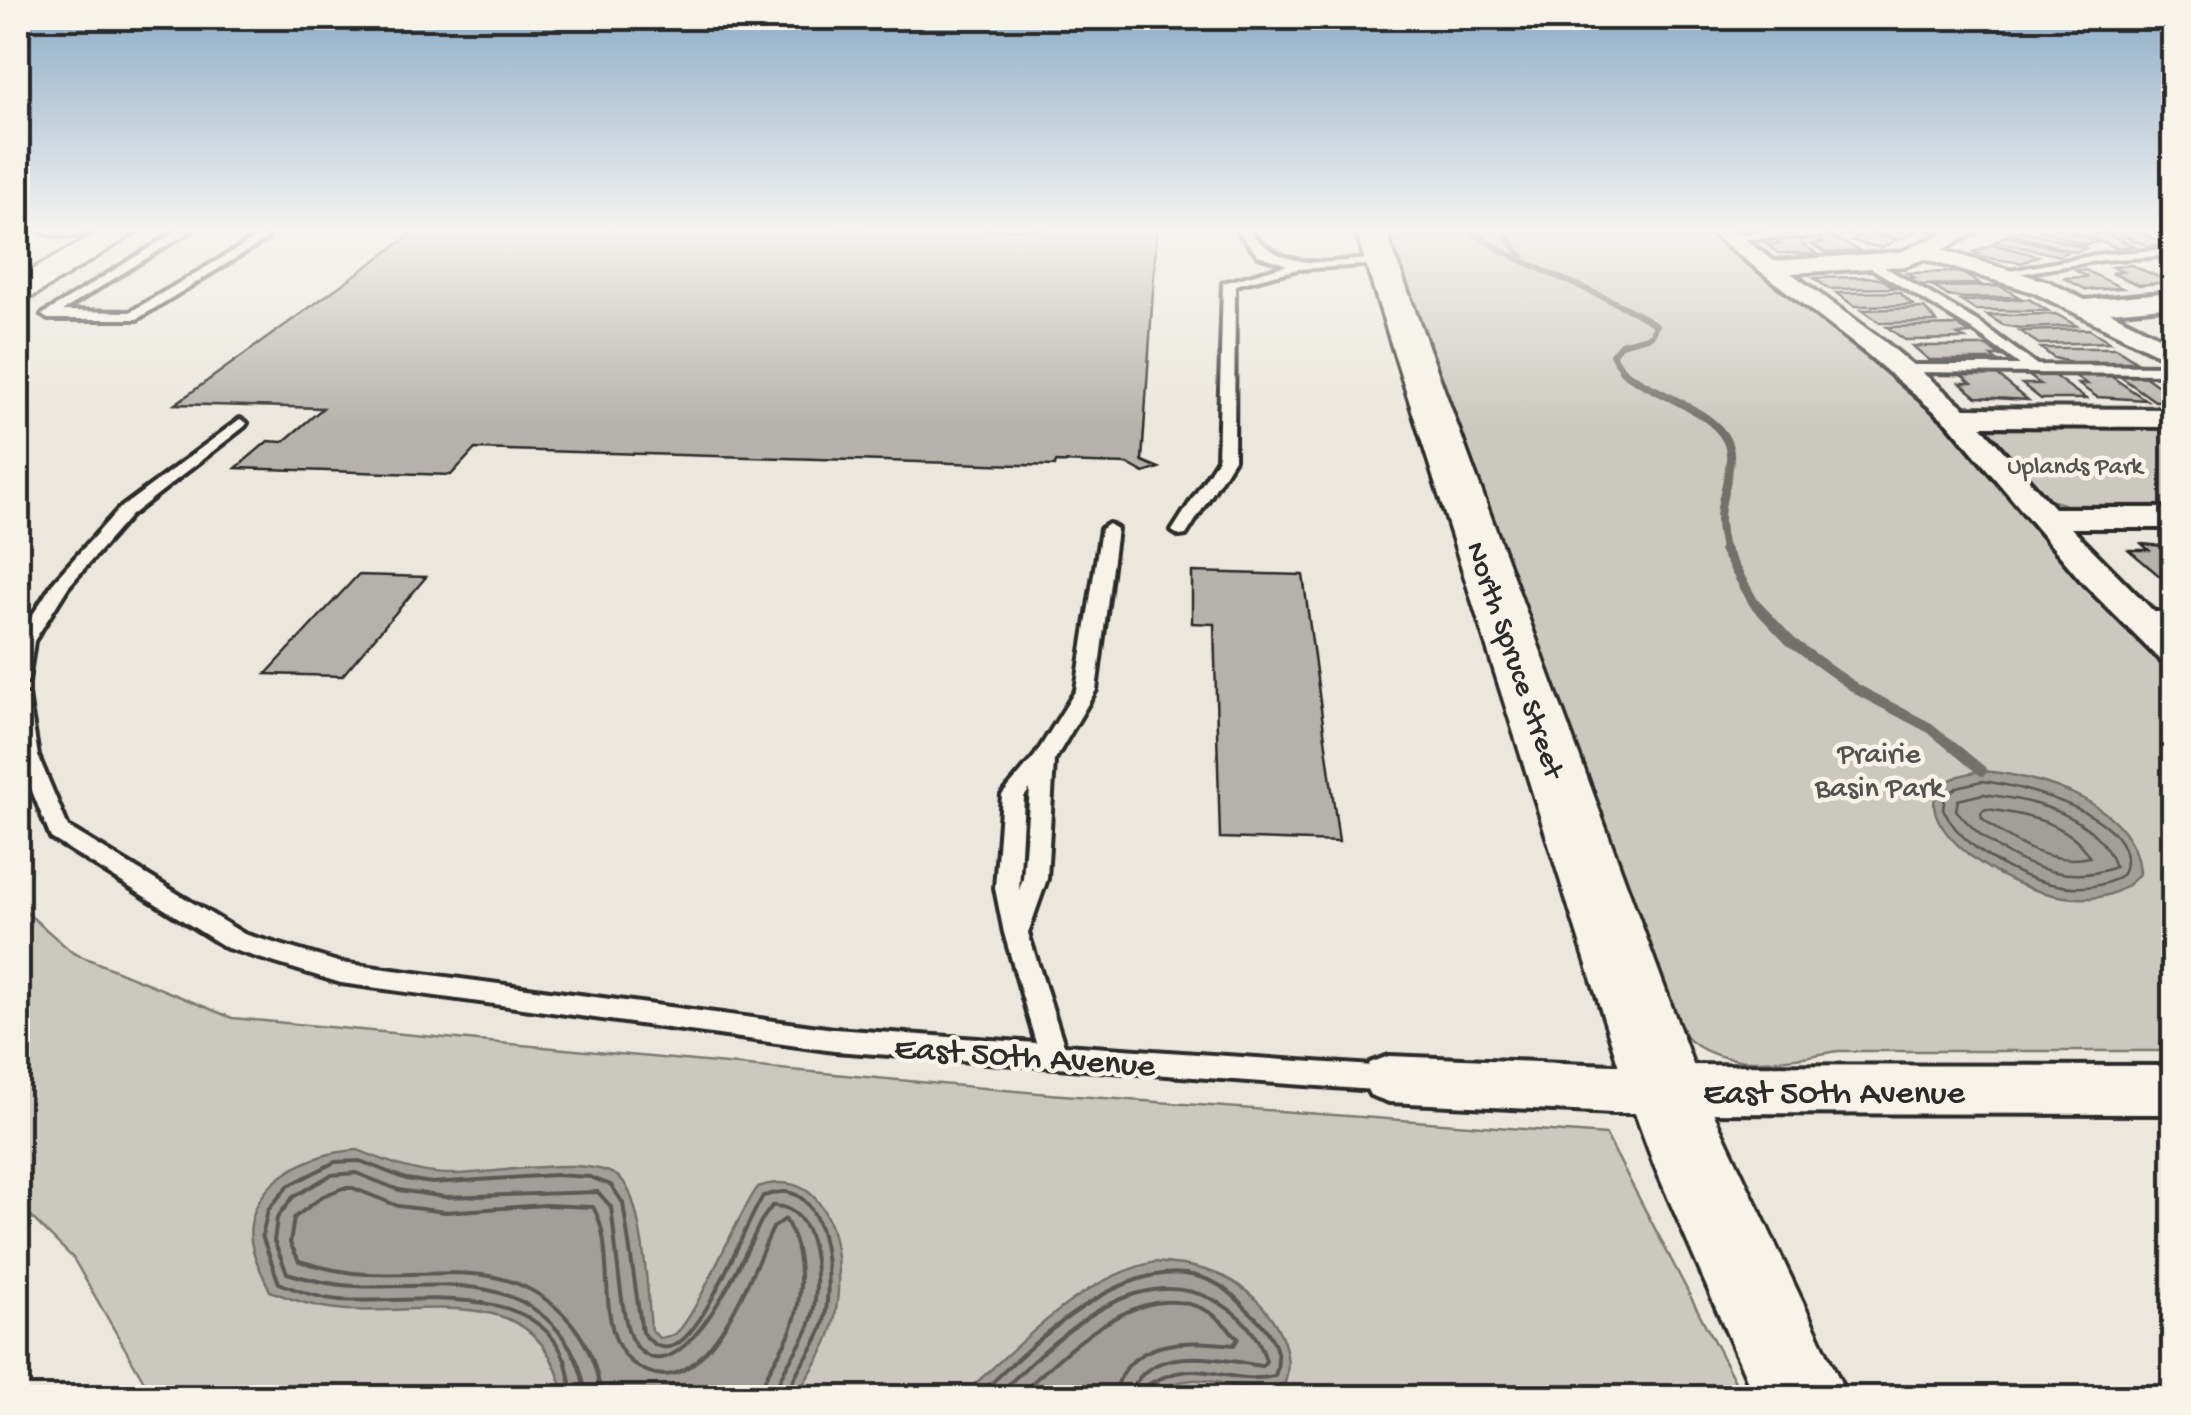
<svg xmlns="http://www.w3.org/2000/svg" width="2191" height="1415" font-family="'Gochi Hand',sans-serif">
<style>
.green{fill:#cbc8bf;stroke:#7b7a75;stroke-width:2.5}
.water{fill:#a29f98;stroke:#72716c;stroke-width:2.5}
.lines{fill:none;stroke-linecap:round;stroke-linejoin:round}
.shore-far1{stroke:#5b5957;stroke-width:2.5}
.shore{stroke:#5b5957;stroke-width:4}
.stream-far2{stroke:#72716c;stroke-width:6}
.stream-far1{stroke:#72716c;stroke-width:8}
.stream{stroke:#72716c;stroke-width:10}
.building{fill:#b5b2ab;stroke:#2b2b2b;stroke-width:2.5}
.lane-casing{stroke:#2b2b2b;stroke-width:8}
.street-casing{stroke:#2b2b2b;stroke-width:8}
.secondary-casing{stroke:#2b2b2b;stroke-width:7}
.primary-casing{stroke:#2b2b2b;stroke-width:7}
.lane{fill:#f7f3e8;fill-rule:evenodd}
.street{fill:#f7f3e8;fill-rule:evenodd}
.secondary{fill:#f7f3e8;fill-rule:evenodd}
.primary{fill:#f7f3e8;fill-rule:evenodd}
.labels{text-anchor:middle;stroke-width:9;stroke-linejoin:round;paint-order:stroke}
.far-park-label{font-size:25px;fill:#535250;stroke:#f7f3e8}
.street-label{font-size:30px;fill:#2b2b2b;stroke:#f7f3e8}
.park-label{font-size:30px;fill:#535250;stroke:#f7f3e8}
.near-street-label{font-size:35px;fill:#2b2b2b;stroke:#f7f3e8}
</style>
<rect width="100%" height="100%" fill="#ebe7dd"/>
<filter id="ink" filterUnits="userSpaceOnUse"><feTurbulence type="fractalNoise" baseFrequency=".01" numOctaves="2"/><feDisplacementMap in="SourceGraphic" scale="20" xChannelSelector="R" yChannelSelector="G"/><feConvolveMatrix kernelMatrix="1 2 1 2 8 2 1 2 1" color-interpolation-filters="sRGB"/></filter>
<g filter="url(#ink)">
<g class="green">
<path d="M1386 229H1706L1727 250 1842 334 1939 414 2048 546 2113 617 2173 674V1051H1838C1787 1060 1715 1076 1678 1028Z"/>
<polygon points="1977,423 2173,424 2173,505 2066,505 2040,497"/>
<polygon points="18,905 73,953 232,1018 1049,1094 1606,1135 1743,1397 153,1397 73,1258 18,1204"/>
</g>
<g class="water">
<path d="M1982 771C2040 776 2136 803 2139 874 2070 960 1834 791 1982 771Z"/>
<path d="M358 1150C388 1162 415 1173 447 1174 487 1176 592 1152 621 1179 643 1200 648 1297 651 1329L659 1338C661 1338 673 1335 675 1334 696 1319 735 1217 758 1187 836 1161 846 1267 834 1322 828 1349 809 1374 795 1397H564C542 1279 432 1315 346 1310 318 1308 296 1301 270 1291 261 1270 247 1248 251 1224 259 1176 315 1152 358 1150Z"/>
<path d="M1155 1262C1177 1264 1197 1266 1217 1274 1257 1289 1299 1339 1285 1383 1232 1403 1208 1357 1145 1397H960C1019 1347 1076 1279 1155 1262Z"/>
</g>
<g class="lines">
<g class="shore-far1">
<path d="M1982 781C2019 785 2147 817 2123 874 2073 912 1967 861 1943 809L1945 797 1957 787Z"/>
<path d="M1983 794C2032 800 2098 814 2115 867 2057 890 1993 854 1956 810L1958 800Z"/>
<path d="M1986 809C2022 814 2071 822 2090 857 2050 866 2012 843 1982 818L1981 812Z"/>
</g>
<g class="shore">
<path d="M573 1398C570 1386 569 1372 565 1360 534 1277 406 1305 339 1300 318 1298 298 1291 279 1283L262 1236 268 1210 288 1186 335 1162 360 1161 406 1179 432 1183 555 1175 590 1177 611 1185 623 1203 642 1332C651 1343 660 1352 675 1345 707 1329 742 1230 763 1196 770 1195 779 1191 786 1192 830 1197 832 1289 824 1322 817 1349 793 1369 787 1398"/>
<path d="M586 1398C583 1369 572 1344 551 1323 497 1270 423 1290 354 1286 331 1285 310 1280 287 1273L274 1241 277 1218 293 1197 331 1175 356 1173 399 1190 445 1197 598 1192 611 1207C615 1235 621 1317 631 1338 675 1415 747 1250 761 1221L772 1206C820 1203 821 1287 811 1321 802 1349 779 1368 775 1398"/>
<path d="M601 1398C598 1366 586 1338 564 1315 505 1256 441 1278 367 1274 343 1273 322 1268 299 1261L290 1243 294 1218 323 1196 343 1188H353L398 1206 445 1212 545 1205 593 1207C614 1241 600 1305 617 1342 624 1358 634 1366 649 1372 709 1396 753 1268 773 1228L785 1219C806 1254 804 1306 786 1341 776 1361 763 1375 760 1398"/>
<path d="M976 1398C1032 1345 1141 1232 1225 1289 1235 1296 1244 1307 1253 1315 1270 1331 1284 1353 1275 1376 1221 1387 1201 1352 1144 1387L1141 1398"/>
<path d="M994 1398C1050 1346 1128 1259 1212 1299 1238 1312 1258 1332 1266 1361L1262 1366C1217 1359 1145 1341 1129 1398"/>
<path d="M1016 1398C1063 1355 1139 1273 1209 1312 1220 1318 1229 1330 1238 1338L1234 1345C1187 1339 1124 1338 1114 1398"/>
</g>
<g class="stream-far2">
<path d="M1468 229C1526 271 1596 287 1656 325L1651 336 1621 344 1612 355 1625 373"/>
<polyline points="1502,229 1522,257"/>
</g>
<path class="stream-far1" d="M1622 370C1651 396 1735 413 1730 460 1726 500 1713 507 1725 552"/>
<polyline class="stream" points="1724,549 1754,603 1791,642 1858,690 1930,728 1982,771"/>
</g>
<g class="building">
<polygon points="419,229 1157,229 1142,461 1159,468 1144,473 1128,464 1056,462 1055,466 475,449 451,475 236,468 268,441 283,442 323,408 175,404"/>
<polygon points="1854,229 1897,240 1881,248 1852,241 1859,237 1843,233"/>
<polygon points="1878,229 1909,229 1918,231 1901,239 1873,232"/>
<polygon points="2038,229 2063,229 2098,242 2083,245"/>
<polygon points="2074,229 2097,229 2135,246 2117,248"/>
<polygon points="2106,229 2131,229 2169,244 2148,246"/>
<polygon points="2022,230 2086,248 2075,252 2011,234"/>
<polygon points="1830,235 1860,251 1828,253 1811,244 1823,243 1812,237"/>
<polygon points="2006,236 2068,251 2060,256 1995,241"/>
<polygon points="1793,237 1817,254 1778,253 1766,244 1781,244 1772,238"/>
<polygon points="1993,244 2038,256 2022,263 1974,256 1979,254 1974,252"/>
<polygon points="2131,265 2170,282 2139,285 2111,273 2123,272 2112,267"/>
<polygon points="2074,270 2085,270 2122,288 2087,290 2063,278 2088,277"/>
<polygon points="1961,272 1980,284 1919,285 1907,277 1914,277 1907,273"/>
<polygon points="1868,277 1883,280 1895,288 1829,289 1814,278"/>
<polygon points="2000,286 2019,297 1963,298 1948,296 1934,287"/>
<polygon points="1899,292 1913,305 1854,306 1836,293"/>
<polygon points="2029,299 2048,311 1975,310 1961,301"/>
<polygon points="1924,308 1937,322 1880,323 1862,310"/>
<polygon points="2056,314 2077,326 2019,328 2003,325 1987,315"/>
<polygon points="1957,325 1970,334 1958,335 1965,339 1905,340 1887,327"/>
<polygon points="2089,329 2110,342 2039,344 2019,331"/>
<polygon points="1913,346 1987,346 2000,356 1991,356 1996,360 1929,360"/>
<polygon points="2041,348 2116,348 2137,362 2072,362 2054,358"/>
<polygon points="1960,374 1996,374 2028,400 1977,397 1960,383 1971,383"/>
<polygon points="2028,375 2053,375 2086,399 2041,399 2022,384 2040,384"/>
<polygon points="2109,375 2146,400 2097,397 2078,384 2087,384 2075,376"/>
<polygon points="2118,375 2143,375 2157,385 2174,385 2174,401 2155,401"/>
<polygon points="2142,544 2174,547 2174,577 2162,578 2129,550 2149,550"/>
<polygon points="1192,572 1303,575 1339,842 1220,838 1214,624 1192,623"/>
<polygon points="358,575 426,577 342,676 266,674"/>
</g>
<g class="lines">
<defs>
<g id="lane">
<path d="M38 229H72L83 233C73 239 46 236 38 229Z"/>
<polygon points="180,229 193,229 62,311 130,312 259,236 268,238 137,319 48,319 42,315"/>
<path d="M1236 229H1247C1287 275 1326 261 1381 258L1387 261 1381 264 1298 269 1235 285 1234 459 1186 535 1180 536 1172 531 1218 459 1223 283 1287 265 1258 255Z"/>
<polygon points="1834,229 1819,236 1724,240 1719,237 1724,234"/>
<polygon points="2174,249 2174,255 2102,260 2005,276 1999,273 2102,254"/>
<polygon points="1868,262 1876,262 1978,322 2037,365 2174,366 2174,374 1897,372 1895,369 1902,365 2020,365 1970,328 1868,266"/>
<polygon points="240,419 247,423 245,426 130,516 68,587 34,641 28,681 18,687 18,638 55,580 118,510"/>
<path d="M1109 524 1117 529 1096 690 1054 761 1047 879 1028 933 1064 1045 1388 1067 1398 1071 1402 1079 1398 1087 1388 1091 834 1051 341 983 227 948 51 838 18 756V690L28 696 38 756 68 827 244 934 341 963 834 1029 1036 1043 1004 933 995 888 1002 795 1035 756 1076 690 1101 529ZM1030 789 1023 879 1019 890 1024 797Z"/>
<polygon points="2136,612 2174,612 2174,622 2130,621 2127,617 2130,613"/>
</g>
<g id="street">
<polygon points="1706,229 1731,229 1774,261 1901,252 1952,229 1981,229 1942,250 2049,282 2085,300 2174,292 2174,306 2110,312 2174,344 2174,362 2033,292 1924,259 1905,266 1791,273 1885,342 1965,408 2174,409 2174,427 1981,426 2054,508 2174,508 2174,528 2071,528 2174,632 2174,664 2161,661 2084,584 1948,423 1867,354"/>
<polygon points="1389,1056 1613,1065 2174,1066 2174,1114 1613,1113 1389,1102 1370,1095 1362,1079 1370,1063"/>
</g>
<polygon id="secondary" points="1355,229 1385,229 1702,1089 1848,1398 1755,1398 1654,1165 1626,1089"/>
<polygon id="primary" points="104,229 141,229 30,298 18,301 18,278"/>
</defs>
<use href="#lane" class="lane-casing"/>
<use href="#street" class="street-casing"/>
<use href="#secondary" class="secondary-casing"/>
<use href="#primary" class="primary-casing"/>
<use href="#lane" class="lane"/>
<use href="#street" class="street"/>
<use href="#secondary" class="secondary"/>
<use href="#primary" class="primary"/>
</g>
</g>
<linearGradient id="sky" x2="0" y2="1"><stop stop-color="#8cacc8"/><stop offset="0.54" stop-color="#f6f4f0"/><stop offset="1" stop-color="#f6f4f0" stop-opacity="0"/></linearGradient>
<rect width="2191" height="427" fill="url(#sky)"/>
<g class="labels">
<g class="far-park-label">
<text x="2075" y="473">Uplands Park</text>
</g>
<g class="street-label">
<text transform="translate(1517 659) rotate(71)" y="10">North Spruce Street</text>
</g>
<g class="park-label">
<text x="1879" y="762">Prairie<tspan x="1879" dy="34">Basin Park</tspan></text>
</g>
<g class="near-street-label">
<text transform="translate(1025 1054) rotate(4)" y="12">East 50th Avenue</text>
<text x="1834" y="1102">East 50th Avenue</text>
</g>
</g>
<rect width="2191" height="1415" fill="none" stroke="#f7f3e8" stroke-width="60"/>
<rect x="30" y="30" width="2131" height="1355" fill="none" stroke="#2b2b2b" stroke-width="4" filter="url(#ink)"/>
</svg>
